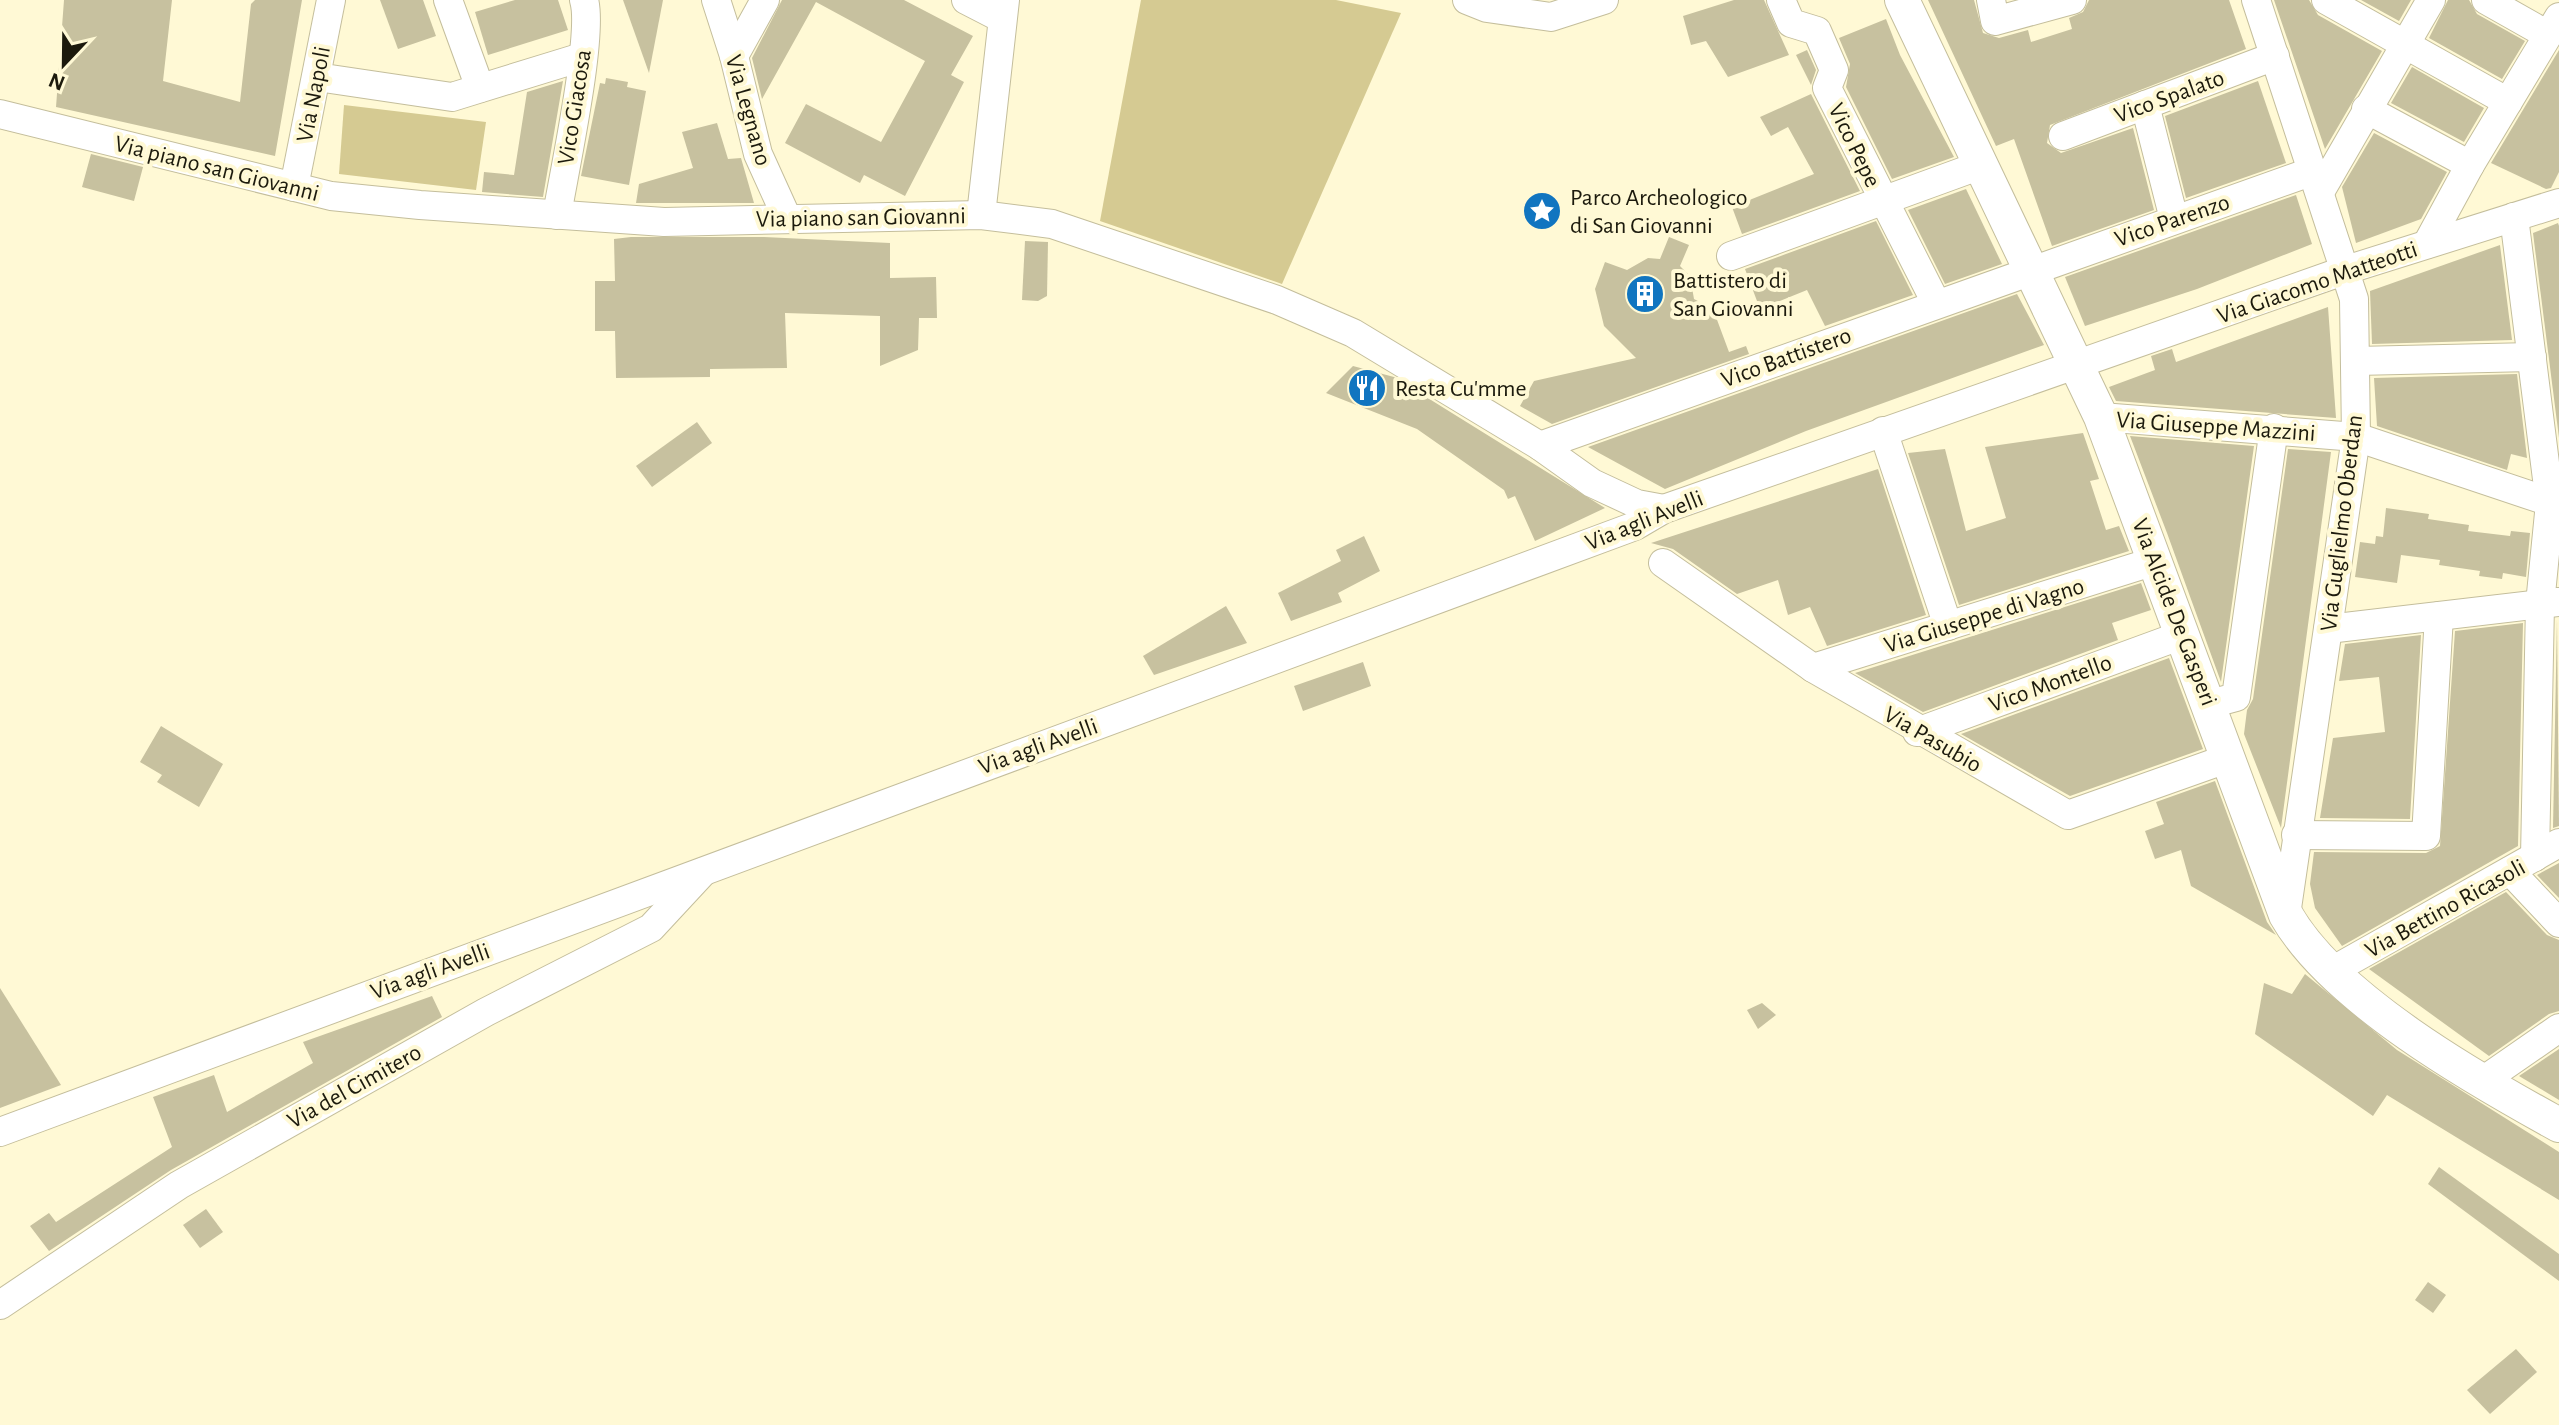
<svg xmlns="http://www.w3.org/2000/svg" width="2559" height="1425" font-family="'Alegreya Sans',sans-serif">
<style>
.green{fill:#d5ca92}
.building{fill:#c7c19f}
.lines{fill:none;stroke-linecap:round;stroke-linejoin:round}
.minor-casing{stroke:#c4be9c;stroke-width:30}
.tertiary-casing{stroke:#c4be9c;stroke-width:36}
.minor{stroke:#fff;stroke-width:28}
.tertiary{stroke:#fff;stroke-width:34}
.labels{text-anchor:middle;stroke-width:8;stroke-linejoin:round;paint-order:stroke}
.street-label{font-size:24px;fill:#1c1a0d;stroke:#fff9d5}
.poi-label{font-size:24px;fill:#1c1a0d;stroke:#fff9d5;text-anchor:start}
</style>
<rect width="100%" height="100%" fill="#fff9d5"/>
<g class="green">
<polygon points="1141,0 1336,0 1401,13 1282,284 1100,221"/>
<polygon points="344,105 486,122 476,190 339,174"/>
</g>
<g class="building">
<polygon points="64,0 172,0 163,81 240,102 251,4 255,0 302,0 275,156 56,107"/>
<polygon points="380,0 423,0 436,36 398,49"/>
<polygon points="515,0 558,0 568,30 488,55 475,12"/>
<polygon points="623,0 663,0 649,73"/>
<polygon points="782,0 904,0 973,36 951,75 964,82 905,196 864,175 860,183 785,143 806,104 881,142 925,61 816,2 762,99 752,58"/>
<polygon points="1734,0 1764,0 1789,55 1728,77 1706,41 1691,45 1683,16"/>
<polygon points="1928,0 1974,0 1983,33 1999,38 2028,30 2031,42 2072,29 2069,18 2083,12 2089,0 2229,0 2246,49 2050,125 2047,143 2061,153 2133,128 2154,210 2052,246 2014,139 1996,146"/>
<polygon points="2274,0 2309,0 2318,15 2382,51 2325,149"/>
<polygon points="2361,0 2411,0 2399,21"/>
<polygon points="2448,0 2469,0 2477,14 2525,41 2502,79 2429,38"/>
<polygon points="1886,19 1900,55 1954,157 1892,179 1846,87 1850,64 1839,38"/>
<polygon points="1807,50 1816,70 1811,85 1796,55"/>
<polygon points="2559,50 2559,172 2551,188 2546,189 2491,163"/>
<polygon points="2412,67 2484,108 2464,142 2391,103"/>
<polygon points="606,78 628,82 627,87 646,91 629,185 581,176 600,83 605,84"/>
<polygon points="563,81 543,197 482,192 484,172 514,175 527,92"/>
<polygon points="2258,81 2286,163 2186,198 2165,116"/>
<polygon points="1811,94 1860,191 1742,234 1732,207 1814,174 1788,127 1771,136 1760,117"/>
<polygon points="717,123 728,159 741,158 754,203 636,203 639,184 693,168 682,132"/>
<polygon points="2374,133 2447,172 2421,219 2356,243 2342,187"/>
<polygon points="91,154 143,167 134,201 82,187"/>
<polygon points="1966,189 2002,264 1945,284 1908,210"/>
<polygon points="2296,195 2312,244 2197,289 2085,326 2065,277"/>
<polygon points="1876,221 1913,295 1825,326 1807,290 1760,309 1745,269"/>
<polygon points="2558,223 2559,226 2559,438 2533,233"/>
<polygon points="631,237 764,237 890,243 890,278 936,277 937,318 919,318 918,350 880,366 880,316 785,313 787,368 710,369 710,377 616,378 615,331 595,331 595,281 615,281 614,239"/>
<polygon points="1669,237 1689,245 1680,266 1690,276 1694,299 1713,309 1729,352 1746,346 1749,354 1552,424 1520,406 1534,381 1636,358 1604,326 1595,289 1605,262 1627,270 1648,258 1660,259"/>
<polygon points="1025,241 1048,242 1047,296 1038,301 1022,300"/>
<polygon points="2500,245 2512,340 2372,344 2370,291"/>
<polygon points="2017,294 2044,345 1806,431 1665,489 1588,447"/>
<polygon points="2328,307 2336,418 2116,401 2109,387 2155,370 2151,356 2172,349 2176,362"/>
<polygon points="1353,366 1394,377 1605,508 1535,541 1515,496 1508,499 1504,490 1417,429 1326,393"/>
<polygon points="2517,374 2527,458 2511,454 2507,470 2377,426 2374,378"/>
<polygon points="697,422 712,443 652,487 636,466"/>
<polygon points="2083,433 2099,479 2090,481 2106,530 2119,526 2129,551 1959,605 1908,453 1945,449 1966,531 2006,518 1985,447"/>
<polygon points="2130,436 2254,446 2221,682 2167,533"/>
<polygon points="2288,449 2331,452 2281,828 2244,734 2247,710 2253,699"/>
<polygon points="1878,469 1926,615 1827,646 1810,607 1788,615 1778,580 1737,594 1673,549 1651,543"/>
<polygon points="2386,508 2429,514 2428,519 2469,525 2468,531 2510,536 2511,531 2530,533 2526,577 2503,573 2502,579 2479,576 2480,571 2439,565 2440,560 2401,555 2397,583 2355,577 2360,542 2375,544 2376,536 2383,537"/>
<polygon points="1364,536 1380,571 1338,593 1342,602 1291,621 1278,593 1341,561 1336,550"/>
<polygon points="2141,583 2151,610 2112,623 2118,640 1923,712 1855,673"/>
<polygon points="1226,606 1247,643 1154,675 1143,656"/>
<polygon points="2557,619 2559,826 2553,828"/>
<polygon points="2523,623 2518,846 2342,946 2315,908 2310,884 2314,852 2426,853 2440,846 2455,631"/>
<polygon points="2421,635 2410,819 2320,818 2333,738 2385,732 2379,677 2339,681 2345,644"/>
<polygon points="2169,658 2203,749 2070,796 1961,734"/>
<polygon points="1363,662 1371,686 1303,711 1294,686"/>
<polygon points="161,726 223,764 199,807 157,782 162,775 140,762"/>
<polygon points="2215,781 2267,922 2276,935 2191,886 2181,850 2155,859 2145,831 2164,824 2156,802"/>
<polygon points="2559,863 2559,898 2537,875"/>
<polygon points="2506,892 2547,935 2559,940 2559,1011 2549,1014 2489,1056 2369,969"/>
<polygon points="2305,974 2397,1050 2559,1152 2559,1200 2387,1095 2373,1116 2255,1034 2264,983 2292,994"/>
<polygon points="0,988 61,1085 0,1108"/>
<polygon points="432,996 442,1017 171,1170 49,1251 30,1226 49,1213 56,1222 172,1147 153,1097 214,1075 227,1112 313,1063 303,1042"/>
<polygon points="1762,1003 1776,1015 1758,1029 1747,1010"/>
<polygon points="2559,1049 2559,1100 2519,1076"/>
<polygon points="2439,1167 2559,1254 2559,1281 2428,1184"/>
<polygon points="206,1209 223,1232 200,1248 183,1225"/>
<polygon points="2428,1282 2446,1295 2433,1313 2415,1300"/>
<polygon points="2516,1349 2537,1372 2490,1414 2467,1390"/>
</g>
<g class="lines">
<defs>
<g id="minor">
<polyline points="448,0 480,88"/>
<polyline points="716,0 734,56 758,154 787,218"/>
<polyline points="966,0 1001,18"/>
<polyline points="1467,0 1487,8 1551,17 1604,0"/>
<polyline points="1781,0 1791,23 1817,31 1834,70 1827,88 1936,303"/>
<polyline points="1991,0 1995,21 2072,0"/>
<polyline points="2256,0 2354,299 2356,437 2286,915"/>
<polyline points="2326,0 2508,102"/>
<polyline points="2486,0 2548,35"/>
<polyline points="734,56 765,0"/>
<polyline points="317,77 452,97 582,57"/>
<polyline points="2145,105 2174,219"/>
<polyline points="2366,109 2470,165"/>
<polyline points="0,114 331,196 420,205 664,222 981,215 1052,224 1277,300 1353,333 1540,446 1592,483 1637,504 1664,509"/>
<polyline points="2063,136 2275,56"/>
<polyline points="294,187 331,0"/>
<polyline points="2320,192 2431,0"/>
<path d="M557 215C564 172 594 34 584 0"/>
<polyline points="981,215 1005,0"/>
<polyline points="2514,217 2550,503 2540,604 2535,857"/>
<polyline points="2427,244 2470,165 2559,17"/>
<polyline points="1731,256 1981,165"/>
<polyline points="2356,361 2532,357"/>
<polyline points="2101,417 2356,437 2559,505"/>
<polyline points="1883,431 1948,626"/>
<polyline points="1540,446 2313,171"/>
<polyline points="1663,563 1813,668 2068,815 2226,759"/>
<polyline points="2328,629 2558,602"/>
<polyline points="1813,668 2155,561"/>
<polyline points="2210,704 2236,697 2274,428"/>
<polyline points="1917,732 2182,635"/>
<polyline points="2296,835 2426,836 2439,616"/>
<polyline points="2510,871 2559,923"/>
<polyline points="2330,972 2559,843"/>
<polyline points="2484,1080 2559,1028"/>
<polyline points="0,1132 1635,526 1664,509 2346,270 2559,203"/>
<polyline points="0,1305 179,1185 486,1012 651,928 703,872"/>
</g>
<path id="tertiary" d="M1902 0 2101 417 2286 915C2333 998 2475 1079 2559 1125"/>
</defs>
<use href="#minor" class="minor-casing"/>
<use href="#tertiary" class="tertiary-casing"/>
<use href="#minor" class="minor"/>
<use href="#tertiary" class="tertiary"/>
</g>
<defs>
<symbol id="sight-disc" viewBox="-11 -11 22 22"><circle r="9.5" fill="#1175c0" stroke="#fff9d5"/><path d="M0-6L1.8-2.2L6-1.7L2.9 1.2L3.7 5.4L0 3.3L-3.7 5.4L-2.9 1.2L-6-1.7L-1.8-2.2Z" fill="#fff"/></symbol>
<symbol id="building-disc" viewBox="-11 -11 22 22"><circle r="9.5" fill="#1175c0" stroke="#fff9d5"/><path d="M-4-6H4V6H1V3H-1V6H-4ZM-2.5-4.3h1.7v1.8h-1.7ZM.8-4.3h1.7v1.8H.8ZM-2.5-1h1.7V.8h-1.7ZM.8-1h1.7V.8H.8Z" fill="#fff"/></symbol>
<symbol id="restaurant-disc" viewBox="-11 -11 22 22"><circle r="9.5" fill="#1175c0" stroke="#fff9d5"/><path d="M-5-6h1v4h1v-4h1v4h1v-4h1v5L-1.5 .5V6h-2V.5L-5-1ZM5-6V6H3V1.5H1.5Q1.5-4 5-6Z" fill="#fff"/></symbol>
</defs>
<g fill-rule="evenodd">
<use href="#sight-disc" x="1520" y="189" width="44" height="44"/>
<use href="#building-disc" x="1623" y="272" width="44" height="44"/>
<use href="#restaurant-disc" x="1345" y="366" width="44" height="44"/>
</g>
<g class="labels">
<g class="street-label">
<text transform="translate(313 94) rotate(-79)" y="8">Via Napoli</text>
<text transform="translate(2169 96) rotate(-20)" y="8">Vico Spalato</text>
<text transform="translate(574 107) rotate(-81)" y="8">Vico Giacosa</text>
<text transform="translate(749 110) rotate(74)" y="8">Via Legnano</text>
<text transform="translate(1855 145) rotate(64)" y="8">Vico Pepe</text>
<text transform="translate(217 168) rotate(14)" y="8">Via piano san Giovanni</text>
<text transform="translate(861 217) rotate(-1)" y="8">Via piano san Giovanni</text>
<text transform="translate(2172 220) rotate(-19)" y="8">Vico Parenzo</text>
<text transform="translate(2317 282) rotate(-19)" y="8">Via Giacomo Matteotti</text>
<text transform="translate(1786 357) rotate(-20)" y="8">Vico Battistero</text>
<text transform="translate(2216 426) rotate(4)" y="8">Via Giuseppe Mazzini</text>
<text transform="translate(1644 520) rotate(-22)" y="8">Via agli Avelli</text>
<text transform="translate(2341 523) rotate(-83)" y="8">Via Guglielmo Oberdan</text>
<text transform="translate(2175 612) rotate(69)" y="8">Via Alcide De Gasperi</text>
<text transform="translate(1984 615) rotate(-17)" y="8">Via Giuseppe di Vagno</text>
<text transform="translate(2050 683) rotate(-20)" y="8">Vico Montello</text>
<text transform="translate(1933 739) rotate(30)" y="8">Via Pasubio</text>
<text transform="translate(1038 746) rotate(-20)" y="8">Via agli Avelli</text>
<text transform="translate(2445 908) rotate(-29)" y="8">Via Bettino Ricasoli</text>
<text transform="translate(430 971) rotate(-20)" y="8">Via agli Avelli</text>
<text transform="translate(354 1086) rotate(-29)" y="8">Via del Cimitero</text>
</g>
<g class="poi-label">
<text x="1570" y="205">Parco Archeologico<tspan x="1570" dy="28">di San Giovanni</tspan></text>
<text x="1673" y="288">Battistero di<tspan x="1673" dy="28">San Giovanni</tspan></text>
<text x="1395" y="396">Resta Cu'mme</text>
</g>
</g>
<g transform="translate(64 64) rotate(202)" stroke="#fff9d5" stroke-width="6" paint-order="stroke">
<path d="M0-6L14 30L0 20L-14 30Z" fill="#1c1a0d"/>
<text y="-12" font-size="22" font-weight="bold" text-anchor="middle" fill="#1c1a0d">N</text>
</g>
</svg>
